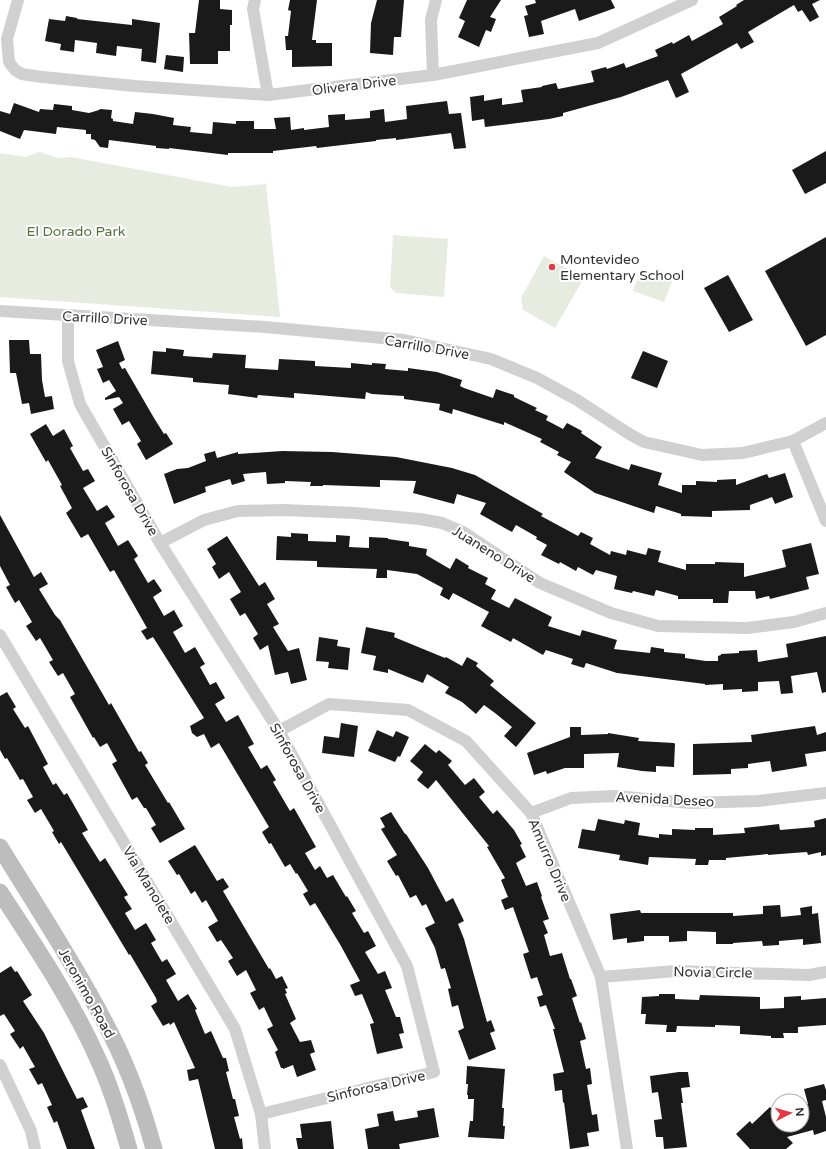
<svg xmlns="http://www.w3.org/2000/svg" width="826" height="1149" font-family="'Varela Round',sans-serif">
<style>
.green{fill:#e6ecdf}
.building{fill:#1a1a1a}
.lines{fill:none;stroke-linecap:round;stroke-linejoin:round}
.street{stroke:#d0d0d0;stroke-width:12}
.secondary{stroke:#bdbdbd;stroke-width:17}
.poi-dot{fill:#e63946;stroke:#fff;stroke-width:1.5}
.labels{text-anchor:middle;stroke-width:4;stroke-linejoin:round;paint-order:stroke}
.street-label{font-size:14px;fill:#333;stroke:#fff}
.park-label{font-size:14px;fill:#56703f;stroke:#fff}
.poi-label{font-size:14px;fill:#333;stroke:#fff;text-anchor:start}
</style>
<rect width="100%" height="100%" fill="#fff"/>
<g class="green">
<polygon points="39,152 58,158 71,157 232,187 266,184 280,317 0,297 0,153 25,157"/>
<polygon points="393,235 448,239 444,297 396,293 390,287"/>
<polygon points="544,256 584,278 555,328 523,310 521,298"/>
<polygon points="641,269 672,281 664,302 633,291"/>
</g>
<g class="building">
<polygon points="199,0 220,0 220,9 232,10 232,25 230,25 230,51 218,51 218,64 190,64 189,33 195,33"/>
<polygon points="290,0 317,0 312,40 316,40 316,43 332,43 332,66 292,67 292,50 286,50 285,36 288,36 291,11 288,10"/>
<polygon points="377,0 404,0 401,37 394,37 393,55 370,53 371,23"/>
<polygon points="467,0 501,0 490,17 496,19 491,32 486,30 479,47 458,37 465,21 459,18"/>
<polygon points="535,0 611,0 615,8 579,21 575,9 541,21 544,34 529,37 524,16 528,15 525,6 536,3"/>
<polygon points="744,0 820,0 812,4 819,17 810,22 802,10 798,12 794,5 748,32 754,42 741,49 737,43 681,74 689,92 676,98 668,80 621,97 563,113 563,116 549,119 485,127 484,119 472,121 470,97 484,95 484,101 502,98 502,105 523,102 521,90 542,87 542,86 556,83 558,89 594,82 591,71 606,67 607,69 624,63 626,68 658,56 655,50 672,42 673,44 689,35 692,41 723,24 719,17 737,6 736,5"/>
<polygon points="66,16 77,18 77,19 132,25 132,19 160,23 156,63 141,61 142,49 117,46 116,56 96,53 97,43 75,40 74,52 60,50 61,44 45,41 49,19 65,21"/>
<polygon points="166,55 184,57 183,72 164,69"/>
<polygon points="447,101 449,114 461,113 466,148 454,149 451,133 396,140 396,138 376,140 376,141 317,148 316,146 273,151 273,153 228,153 228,155 169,148 169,149 156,148 156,146 109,140 108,148 100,147 95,140 91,139 91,134 86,134 86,130 57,127 56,134 24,130 20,139 0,131 0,111 10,114 14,103 39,112 40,109 53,110 54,104 72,106 72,110 89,113 99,110 100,109 112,110 111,118 113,119 113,121 133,124 135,112 153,114 174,118 173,125 191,127 190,132 212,134 213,122 236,124 236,121 254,121 254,129 276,129 274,118 290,117 291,130 304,128 304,130 329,127 328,115 345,114 345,120 370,118 370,111 384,109 385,122 407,119 406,106"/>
<polygon points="826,151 826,183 805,194 792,170"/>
<polygon points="826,237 826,335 806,346 765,271"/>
<polygon points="728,275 753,320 729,332 704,288"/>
<polygon points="9,340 29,340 30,354 41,354 42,380 45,397 52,396 54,409 31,414 29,403 22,404 16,373 10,373"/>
<polygon points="118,341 125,360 119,363 122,369 125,368 154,418 164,434 166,433 173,444 146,460 137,444 141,441 129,421 122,425 113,409 123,403 119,397 105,400 105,398 116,391 109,380 103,383 97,369 103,367 96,350"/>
<polygon points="166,348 184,350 183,356 212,358 213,353 246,355 245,368 278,370 279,359 315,361 315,366 351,368 351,363 372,365 372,363 386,364 385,369 408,371 408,368 437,372 462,380 460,386 464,388 493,398 496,389 514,395 514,397 537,408 535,410 548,416 546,420 563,429 567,423 582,431 581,433 602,447 595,458 629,470 631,464 662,473 658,485 682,493 682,485 696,485 696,481 717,482 717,480 736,479 736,485 767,474 769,478 785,473 793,497 775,504 772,497 750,505 750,510 712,511 712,517 681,516 681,514 656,506 654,513 595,493 564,472 571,462 557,455 559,452 540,442 542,439 504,422 504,425 453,409 452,414 439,410 440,404 404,399 404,396 372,394 366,392 365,399 294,393 294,398 258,395 257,398 228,394 229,385 193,382 193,378 151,374 153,351 166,352"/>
<polygon points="643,351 668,361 657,388 631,378"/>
<polygon points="46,424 53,436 64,429 73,446 70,448 83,471 88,469 95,481 83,488 97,511 107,505 115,517 105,523 118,546 128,540 138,556 134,559 148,583 154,579 162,591 153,597 164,616 174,610 183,626 173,632 185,653 195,647 205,664 200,667 210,685 216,682 225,698 215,704 226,722 238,715 254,744 248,747 261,769 267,765 276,780 273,782 290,811 294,808 316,847 305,853 315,870 320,866 327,878 333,875 346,897 347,896 356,911 352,913 364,933 368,931 376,946 365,952 378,974 385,971 392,988 385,990 396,1017 400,1017 404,1033 399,1034 403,1048 377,1054 370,1024 374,1023 362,994 355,996 350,985 360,981 341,946 315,903 310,906 303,894 308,891 297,873 296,874 290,864 285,867 271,843 269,844 262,832 269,827 219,743 211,748 204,734 197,737 192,733 190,726 204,718 153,637 147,640 141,631 147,628 114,570 110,572 88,534 81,538 66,513 72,508 60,486 62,485 48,460 46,462 30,434"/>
<polygon points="215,451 217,458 238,452 238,454 282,451 332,452 396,457 452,468 475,475 543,514 541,516 578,536 581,532 593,538 590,544 610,555 611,551 626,555 627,550 646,555 648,548 661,551 658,562 686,570 686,564 715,564 715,562 744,563 744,577 786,567 782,550 811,543 819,574 806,577 809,589 770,599 769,596 756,599 755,591 729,591 728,603 713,603 713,599 678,599 678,596 656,590 654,596 633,591 632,593 614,589 617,576 596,570 593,575 578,567 576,571 560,562 559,564 541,555 547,545 536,539 537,537 516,525 512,532 480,514 486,503 457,494 454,504 413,493 416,481 380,480 380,487 323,485 323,486 310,486 311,482 285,481 285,483 267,484 266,472 243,474 245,481 232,485 230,479 205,487 206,492 174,504 164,474 177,469 188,468 206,461 204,454"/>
<polygon points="0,515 34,577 41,572 48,584 39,589 55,615 60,620 109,705 111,703 139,752 141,751 148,763 145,765 168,803 169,802 185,829 160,843 151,828 156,825 146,808 144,808 137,797 132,800 112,764 117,761 107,743 100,747 94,737 93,738 70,697 75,694 63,673 58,676 49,662 53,660 40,638 36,641 26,626 32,622 19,600 15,603 6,587 10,585 0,566"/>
<polygon points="291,533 308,534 308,541 336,542 336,535 350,536 349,547 369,548 369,537 388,538 388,539 409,542 409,546 427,549 426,555 450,569 456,558 469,566 468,568 488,578 485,584 496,590 491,599 509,608 515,598 552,617 548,626 580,636 582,630 617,640 614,649 650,653 651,647 664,649 664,652 685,654 685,658 706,661 718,661 718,656 721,655 721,654 739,653 739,651 757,650 758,662 788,657 786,644 826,636 826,692 822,693 817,672 791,676 793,693 781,694 779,681 758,682 758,691 742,692 742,689 723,690 723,684 705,685 705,684 617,673 586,663 584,668 571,664 573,659 546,650 543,655 513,638 511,642 481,626 489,612 453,593 449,600 440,595 443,588 417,574 387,570 387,578 376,578 377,569 317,567 317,561 276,560 277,536 291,537"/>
<polygon points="227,536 259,586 265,582 275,599 267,604 279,624 273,627 288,651 299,648 307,680 291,684 288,672 275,675 268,645 260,650 253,638 258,634 245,613 240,616 230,599 241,592 229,572 219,579 212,567 216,564 207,549"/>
<polygon points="366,627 395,633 394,637 445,658 446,657 462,666 467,657 478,663 476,666 494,681 490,685 536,723 516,747 504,736 512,727 495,713 484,705 476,714 462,702 445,693 449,687 427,674 423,683 388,669 388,673 373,670 376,656 361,653"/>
<polygon points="319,637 338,640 337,646 350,648 348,670 328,668 329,662 316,661"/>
<polygon points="7,692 16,707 13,709 25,728 28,726 48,764 43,767 53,785 56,783 64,795 67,793 88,830 82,833 100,862 105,858 128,895 124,897 132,909 125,913 135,930 146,923 156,940 151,943 162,962 167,959 176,974 166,980 178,1001 188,994 197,1009 195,1010 205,1034 211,1031 223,1058 226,1058 229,1071 226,1072 233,1099 235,1099 239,1116 234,1117 240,1139 242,1138 243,1149 215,1149 198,1079 189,1081 187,1070 195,1068 174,1022 170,1025 169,1023 163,1026 151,1006 157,1002 156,998 130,954 129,955 61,842 59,844 52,832 54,831 41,809 35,813 27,800 33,797 23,779 20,780 7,758 5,759 0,750 0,696"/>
<polygon points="341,723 358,726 354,757 322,753 324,736 339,738"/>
<polygon points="815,726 817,735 826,732 826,751 805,754 807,766 772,772 770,761 748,764 748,768 731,769 731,774 693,775 693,744 752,742 751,735"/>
<polygon points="570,727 581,727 581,735 608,734 608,733 639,738 638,741 674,743 675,744 674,767 656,766 656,772 642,771 617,767 619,753 584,754 584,768 565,768 547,774 546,771 534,775 527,753 570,737"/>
<polygon points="377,730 393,737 396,731 409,737 400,757 398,756 395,762 368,751"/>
<polygon points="425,744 436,753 439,750 452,761 448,765 465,785 474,778 485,792 479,797 493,814 497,810 514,830 522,844 520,845 526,857 516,863 526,886 537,882 542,896 541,897 549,919 543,921 548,933 544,935 550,956 562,953 570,979 571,979 577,996 572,998 580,1023 581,1022 586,1039 580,1041 586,1069 590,1068 592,1084 587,1085 592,1115 597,1114 599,1131 587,1133 589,1146 570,1149 564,1102 563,1103 562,1090 555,1091 553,1074 564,1072 553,1029 555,1029 546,1005 540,1007 537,997 543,995 537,977 531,979 523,954 529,952 513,907 505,910 501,900 508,897 501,880 505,878 487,847 489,846 436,780 428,789 417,780 423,772 410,761"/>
<polygon points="391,812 405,834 406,834 428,868 446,902 453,898 464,921 458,924 464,939 487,1022 491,1020 495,1031 490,1033 496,1049 469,1060 458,1031 464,1028 458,1005 452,1007 448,989 451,988 445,968 441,969 435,948 425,928 435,923 426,904 422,906 416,895 410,898 398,875 396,876 387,861 397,855 381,829 385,827 380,818"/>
<polygon points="826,818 826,855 821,856 821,852 808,855 807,852 780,854 768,855 768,854 726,858 726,860 709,860 708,865 695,865 696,859 649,857 648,865 619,860 620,855 578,848 582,829 595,831 598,819 624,824 625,820 640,823 638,835 659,838 659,834 672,835 672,829 695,830 695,828 713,828 713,835 745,833 744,828 779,824 780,830 815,827 814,821"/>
<polygon points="195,845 217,881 223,878 229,887 223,891 269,969 270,968 276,979 282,976 288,988 285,989 287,993 285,994 296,1019 290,1023 300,1042 311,1040 315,1052 310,1054 316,1070 297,1077 293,1065 283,1069 283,1068 281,1068 275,1052 278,1050 267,1029 273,1026 264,1007 259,1010 250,993 256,990 246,970 237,976 228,961 233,958 221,940 217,942 208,927 218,921 206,900 202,903 195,891 191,894 179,874 177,875 168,861"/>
<polygon points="780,905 781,917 801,915 800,908 812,906 812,914 818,913 821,943 803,945 803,939 779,941 779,945 763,946 762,941 733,943 733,944 716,944 716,932 687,931 687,941 669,942 669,936 644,936 644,941 627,943 627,938 613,940 610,914 640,910 641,913 733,913 733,916 763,914 763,906"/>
<polygon points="11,966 15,972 17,971 32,995 23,1001 44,1033 77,1099 83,1097 88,1107 81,1110 95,1149 67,1149 57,1121 54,1123 47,1107 52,1105 42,1083 38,1085 29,1069 35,1067 23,1046 20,1049 10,1034 15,1031 4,1014 0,1016 0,973"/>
<polygon points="659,994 675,994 675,999 699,1000 700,995 760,997 760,1009 784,1008 784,997 801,996 801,1000 826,998 826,1025 798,1027 798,1033 783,1033 784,1038 771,1038 771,1036 740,1034 740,1026 715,1025 715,1027 677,1026 676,1032 666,1032 667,1025 645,1024 646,1014 641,1014 642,997 659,996"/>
<polygon points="467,1066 505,1069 502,1108 504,1108 503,1126 505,1126 504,1139 468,1137 470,1121 473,1121 474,1099 468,1099 468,1095 467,1095 468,1084 466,1084"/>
<polygon points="679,1072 688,1072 690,1087 681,1088 683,1103 681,1103 687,1147 664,1149 663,1137 656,1137 654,1120 662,1119 658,1092 652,1093 650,1076"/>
<polygon points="824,1084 826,1090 826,1100 822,1101 826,1117 826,1131 814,1135 813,1130 787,1137 793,1143 786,1149 750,1149 736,1134 750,1121 752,1124 770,1107 778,1116 778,1125 802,1125 802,1106 808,1104 804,1089"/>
<polygon points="434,1108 439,1137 399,1144 400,1149 368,1149 365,1129 379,1126 377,1114 393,1111 395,1121 418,1117 417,1111"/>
<polygon points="331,1121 334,1149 298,1149 296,1138 302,1138 300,1124"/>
</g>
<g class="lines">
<g class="street">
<polyline points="18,0 7,39 9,62 15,70 22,74 42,77 135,86 268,95 433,75 598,43 692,0"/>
<polyline points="255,0 253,9 268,95"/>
<polyline points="433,75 431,20 436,0"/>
<polyline points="0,311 265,327 404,340 491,359 537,378 577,400 631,435 644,442 702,455 743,453 793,441 826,423"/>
<polyline points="68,316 68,361 80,404 160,543 279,731 407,966 434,1072 261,1114"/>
<polyline points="793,441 826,521"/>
<polyline points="160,543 204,520 238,511 283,510 355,513 420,519 442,523 463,532 540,583 611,613 658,626 747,628 794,622 826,613"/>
<polyline points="0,635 235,1029 261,1114 265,1149"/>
<polyline points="279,731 329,704 408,710 466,741 531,813 601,977 627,1149"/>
<polyline points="531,813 571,798 615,796 691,803 758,801 826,793"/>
<polyline points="601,977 676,971 809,975 826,972"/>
<polyline points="0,1065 31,1131 35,1149"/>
</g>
<g class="secondary">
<path d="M0 847C35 904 72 960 103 1019 125 1059 142 1105 154 1149"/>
<path d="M0 892C35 946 71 999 97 1057 111 1087 120 1118 129 1149"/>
</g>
</g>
<circle class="poi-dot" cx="552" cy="267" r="4"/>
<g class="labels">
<g class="street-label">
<text transform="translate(354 85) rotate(-7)" y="5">Olivera Drive</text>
<text transform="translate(105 318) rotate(3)" y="5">Carrillo Drive</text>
<text transform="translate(427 347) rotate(10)" y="5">Carrillo Drive</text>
<text transform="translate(130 491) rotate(60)" y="5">Sinforosa Drive</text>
<text transform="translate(494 554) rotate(32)" y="5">Juaneno Drive</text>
<text transform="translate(298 768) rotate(61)" y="5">Sinforosa Drive</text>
<text transform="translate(665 799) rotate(3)" y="5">Avenida Deseo</text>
<text transform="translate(550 860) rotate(67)" y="5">Amurro Drive</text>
<text transform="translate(149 885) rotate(59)" y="5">Via Manolete</text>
<text transform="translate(713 972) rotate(1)" y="5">Novia Circle</text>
<text transform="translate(87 993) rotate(61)" y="5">Jeronimo Road</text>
<text transform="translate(376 1086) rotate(-13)" y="5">Sinforosa Drive</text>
</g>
<g class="park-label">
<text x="76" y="236">El Dorado Park</text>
</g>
<g class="poi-label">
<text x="560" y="264">Montevideo<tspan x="560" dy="16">Elementary School</tspan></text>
</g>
</g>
<g transform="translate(790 1113) rotate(84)"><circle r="19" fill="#ffffff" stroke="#adadad"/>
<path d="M0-3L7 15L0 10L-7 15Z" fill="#e63946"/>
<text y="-6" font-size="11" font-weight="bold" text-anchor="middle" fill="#333333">N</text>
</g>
</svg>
